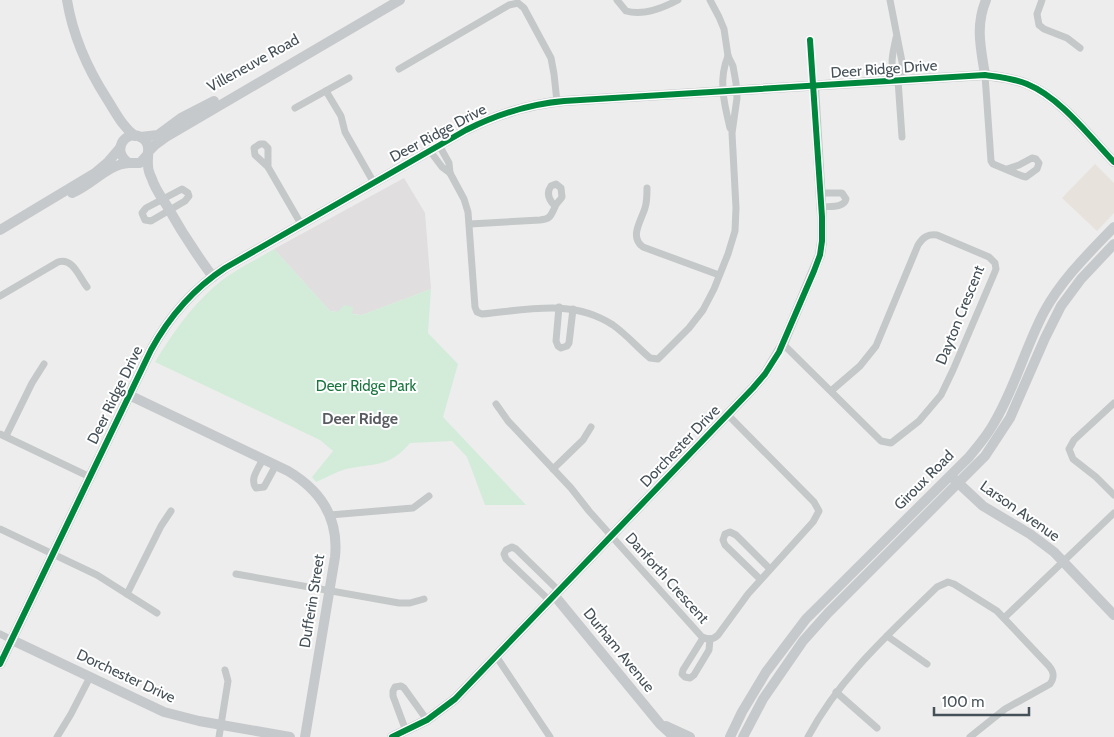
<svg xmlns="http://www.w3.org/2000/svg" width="1114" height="737" font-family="Cabin,sans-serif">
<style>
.commercial{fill:#e7e3dc}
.education{fill:#e0dede}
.green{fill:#d2ecd9}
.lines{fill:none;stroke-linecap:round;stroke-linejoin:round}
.street{stroke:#c4c8c9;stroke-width:7}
.secondary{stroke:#c6c9cb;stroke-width:10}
.cycleway-casing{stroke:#fff;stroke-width:9}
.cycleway{stroke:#00873e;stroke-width:6}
.labels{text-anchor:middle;stroke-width:4;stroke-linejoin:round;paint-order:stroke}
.street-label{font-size:15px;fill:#455158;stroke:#fff}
.park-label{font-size:15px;fill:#1a753f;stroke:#fff}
.neighbourhood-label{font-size:16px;font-weight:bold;fill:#595d61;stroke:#fff}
</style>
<rect width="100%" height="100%" fill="#eeeded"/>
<polygon class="commercial" points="1095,164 1114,183 1114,213 1097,231 1062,198"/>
<polygon class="education" points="404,178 425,213 431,289 362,315 330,311 274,249"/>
<path class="green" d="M274 249 330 311 337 312 345 305 353 307 352 314 362 315 431 289 428 333 458 364 443 417 526 505H485L467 457 452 441 410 443C389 468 374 463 346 469 336 472 325 478 316 482L312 477 333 451 320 440 155 362C172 334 190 308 215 286 232 271 254 261 274 249Z"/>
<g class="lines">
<g class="street">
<path d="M617 0 626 11C643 16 663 8 678 0"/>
<polyline points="890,0 904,72 898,80"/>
<polyline points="1042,0 1037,14 1039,25 1044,29 1067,38 1080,48"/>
<path d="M896 38C893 53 888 67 898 80"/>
<polyline points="810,40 814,86"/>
<path d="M728 56C718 80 724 103 730 128"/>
<polyline points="399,69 509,5 518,3 524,8 551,58 554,74 557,102"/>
<polyline points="985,75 991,161 993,164 1022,176 1026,177 1037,169 1039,163 1036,159 1032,158 1019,165 1007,169"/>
<polyline points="898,80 902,137"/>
<polyline points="326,91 341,116 345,132 374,183"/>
<polyline points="295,108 349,78"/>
<path d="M439 145 449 163 450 173 464 199 468 212 475 307 477 312 482 314C527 310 572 298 613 325 627 335 638 348 650 358L658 359 689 328 703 310 714 289 728 254 735 231 736 208 732 133 737 98 736 83 733 66 728 56 724 29 719 17 710 0"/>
<polyline points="430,151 442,167 450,173"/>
<polyline points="268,167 268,148 264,144 260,144 254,148 255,155 268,167 301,224"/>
<path d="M647 188C647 195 647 202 645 208 641 221 629 237 643 247L719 275"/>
<polygon points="182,189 188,193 189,196 185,201 151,221 145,220 142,213 146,208"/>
<path d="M821 193H842L846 199C844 208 830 206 822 207"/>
<path d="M470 224 540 220C551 219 551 215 555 207 556 203 560 201 562 197L561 188 556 184 551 186C546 193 549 200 555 206"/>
<path d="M0 296 58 262C73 257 79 277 87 287"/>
<polyline points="559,307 556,341 558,346 561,348 567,346 569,343 573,309"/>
<path d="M783 344 881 441 891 443 919 421 941 395 953 370 994 274 996 269 995 263 989 257 937 235C928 234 923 237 918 245L876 346 860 366 831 391"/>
<polyline points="1114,403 1074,440 1069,449 1073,459 1096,477 1114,495"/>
<path d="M496 404 508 421 571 488 589 511 702 637C708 640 713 640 718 635L748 594 813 522 819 511 814 502 728 415"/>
<polyline points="0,434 90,477"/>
<polyline points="6,436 32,383 44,364"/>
<path d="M263 459C259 468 249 479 256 488L264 487 276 465"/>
<polyline points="553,469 583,440 591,427"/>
<polyline points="330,515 413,508 429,496"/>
<polyline points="0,529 97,575 157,613"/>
<polyline points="236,574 399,603 410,603 424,599"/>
<polyline points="760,579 725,545 723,540 725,534 730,532 736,535 770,569"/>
<polyline points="127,594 161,526 171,511"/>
<polyline points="550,601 506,559 504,554 506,550 512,547 516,549 559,591"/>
<polyline points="1004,618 1114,513"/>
<polyline points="0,634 12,640"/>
<polyline points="887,636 927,664"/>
<polyline points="703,638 683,670 682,674 685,677 690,678 694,675 709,650 710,639"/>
<polyline points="496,656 550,737"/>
<polyline points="836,692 877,728"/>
<polyline points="406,731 393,696 393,691 395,687 401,686 404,688 427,720"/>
<polyline points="57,737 71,714 90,677"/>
<polyline points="219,737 228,681 225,670"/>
<path d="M808 737C839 678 889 634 937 587L948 582 954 584 997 611 1049 666C1054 672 1055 677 1050 684L1005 709 970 737"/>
</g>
<g class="secondary">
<path d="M67 0C73 37 87 68 107 99 116 113 122 126 135 136"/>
<path d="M985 75C981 49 975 26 986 0"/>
<polyline points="140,137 158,135 181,118 214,101"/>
<polyline points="148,152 155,145 166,137 400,0"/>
<path d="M147 155 140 163H129C111 152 124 129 141 137 152 143 147 155 148 165 148 170 150 175 152 179 155 189 162 198 167 206 181 231 196 254 213 277"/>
<path d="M72 193C92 185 108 164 129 163"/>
<polyline points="0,230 95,173 108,162 120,148"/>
<path d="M129 395 288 471C320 490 339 518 335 557L305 737"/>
<polyline points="954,479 983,506 1030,534 1054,552 1114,615"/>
<polyline points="554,595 660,724 674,737"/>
<polyline points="12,640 164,712 199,721 290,737"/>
<path d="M0 664 151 350C169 317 193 289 225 268L466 130C498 114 529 104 564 101L985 75C999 77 1013 78 1027 84 1061 98 1089 136 1114 162"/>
<polyline points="666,726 690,737"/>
<polyline points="392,737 427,720 455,699 753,388 765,374 783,344 820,255 822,241 822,217 814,86"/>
<path d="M730 737 742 712 766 672 806 619 969 457C978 446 987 436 994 423 1015 388 1025 348 1044 312 1062 279 1089 253 1114 227"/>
<polyline points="743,737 763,699 803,641 828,613 985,456 1010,418 1045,338 1061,306 1081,279 1114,244"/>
</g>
<defs>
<g id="cycleway">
<path d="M0 664 151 350C169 317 193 289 225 268L466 130C498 114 529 104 564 101L985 75C999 77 1013 78 1027 84 1061 98 1089 136 1114 162"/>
<polyline points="392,737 427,720 455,699 753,388 765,374 779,352 814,271 820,255 822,241 822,217 810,40"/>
</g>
</defs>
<use href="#cycleway" class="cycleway-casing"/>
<use href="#cycleway" class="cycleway"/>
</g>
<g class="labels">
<g class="street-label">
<text transform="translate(253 63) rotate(-29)" y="5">Villeneuve Road</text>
<text transform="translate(884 69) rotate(-4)" y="5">Deer Ridge Drive</text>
<text transform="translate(438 133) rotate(-28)" y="5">Deer Ridge Drive</text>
<text transform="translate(960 315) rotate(-68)" y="5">Dayton Crescent</text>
<text transform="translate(115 395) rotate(-64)" y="5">Deer Ridge Drive</text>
<text transform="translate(680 446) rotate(-46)" y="5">Dorchester Drive</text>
<text transform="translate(924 480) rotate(-45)" y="5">Giroux Road</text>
<text transform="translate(1020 511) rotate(35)" y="5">Larson Avenue</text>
<text transform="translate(667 578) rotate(48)" y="5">Danforth Crescent</text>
<text transform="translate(312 601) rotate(-81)" y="5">Dufferin Street</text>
<text transform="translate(619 650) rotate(51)" y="5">Durham Avenue</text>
<text transform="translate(126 676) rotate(25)" y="5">Dorchester Drive</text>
</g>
<g class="park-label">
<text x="366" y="391">Deer Ridge Park</text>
</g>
<g class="neighbourhood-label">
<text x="360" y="424">Deer Ridge</text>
</g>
</g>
<path d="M934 707v8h95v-8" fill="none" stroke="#455158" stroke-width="2.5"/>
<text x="942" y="707" font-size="15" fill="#455158" stroke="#ffffff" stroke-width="4" paint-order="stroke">100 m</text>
</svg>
